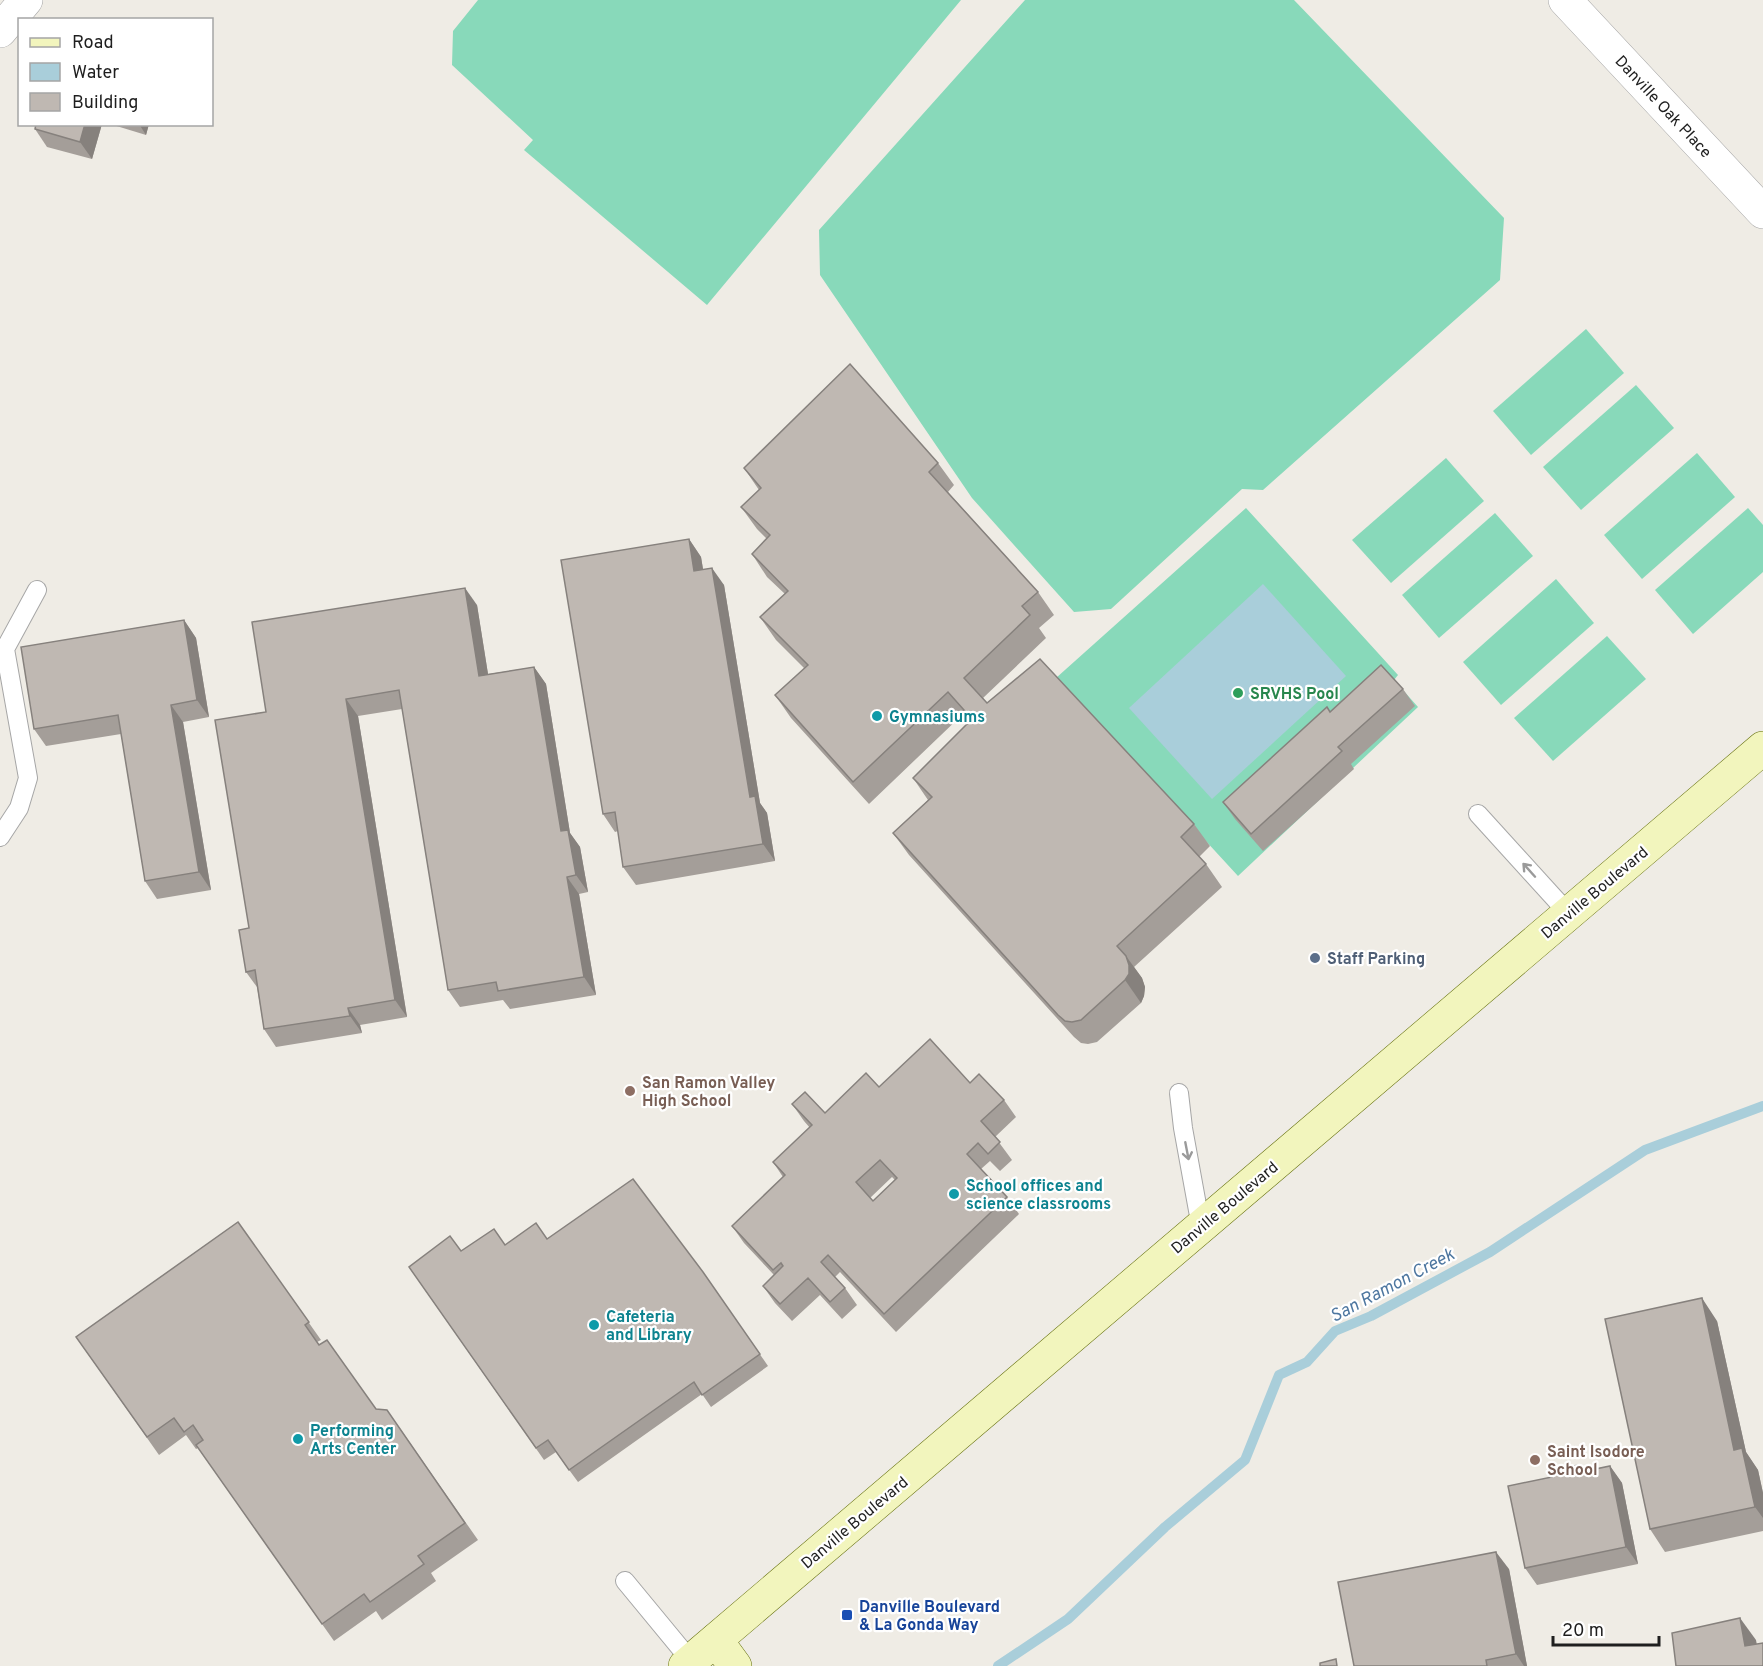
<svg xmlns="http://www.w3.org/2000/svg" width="1763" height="1666" font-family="Overpass,sans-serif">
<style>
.pitch{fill:#88d9ba}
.water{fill:#a9ceda}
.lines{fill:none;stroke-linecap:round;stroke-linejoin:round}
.stream{stroke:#a9ceda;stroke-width:10}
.lane-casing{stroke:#a6a6a6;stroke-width:20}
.street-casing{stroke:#a6a6a6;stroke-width:34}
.secondary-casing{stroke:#646f0c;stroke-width:34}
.lane{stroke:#fff;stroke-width:18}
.street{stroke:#fff;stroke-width:33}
.secondary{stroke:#f2f5bd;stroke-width:33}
.wall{fill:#a49e99;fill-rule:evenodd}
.shaded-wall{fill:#86817d}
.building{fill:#bfb8b2;stroke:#86817d;stroke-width:1.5;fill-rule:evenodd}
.oneway{stroke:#9a9a9a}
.leisure-dot{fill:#2e9e5b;stroke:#fff;stroke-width:2}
.culture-dot{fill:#0f9aa8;stroke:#fff;stroke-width:2}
.service-dot{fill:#5c6f8a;stroke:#fff;stroke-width:2}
.education-dot{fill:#8d6e63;stroke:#fff;stroke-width:2}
.transit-dot{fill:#1a4fb4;stroke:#fff;stroke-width:2}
.labels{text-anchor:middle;stroke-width:4.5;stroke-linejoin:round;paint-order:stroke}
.street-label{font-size:16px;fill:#1f1f1f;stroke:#fff}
.leisure-label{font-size:16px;font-weight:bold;fill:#27864d;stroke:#fff;text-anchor:start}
.culture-label{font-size:16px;font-weight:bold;fill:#0d838f;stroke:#fff;text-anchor:start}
.service-label{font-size:16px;font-weight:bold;fill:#4e5e75;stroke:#fff;text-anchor:start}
.education-label{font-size:16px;font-weight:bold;fill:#785e54;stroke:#fff;text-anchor:start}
.transit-label{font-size:16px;font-weight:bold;fill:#164399;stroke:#fff;text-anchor:start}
.water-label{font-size:18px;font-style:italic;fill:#4e77a0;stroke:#fff}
</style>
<rect width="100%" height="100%" fill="#efece5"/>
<g class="pitch">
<polygon points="478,0 961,0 707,305 524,150 533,140 452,65 453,31"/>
<polygon points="1025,0 1294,0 1504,218 1500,280 1263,490 1242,489 1111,609 1074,612 972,498 820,275 819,230"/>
<polygon points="1586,329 1624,373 1531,455 1493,411"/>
<polygon points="1636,385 1674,428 1581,510 1543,467"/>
<polygon points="1697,453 1735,497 1642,579 1604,535"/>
<polygon points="1446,458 1484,501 1391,583 1352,540"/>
<polygon points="1246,508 1398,675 1394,680 1418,707 1238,876 1056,678"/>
<polygon points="1748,508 1763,525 1763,572 1693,634 1655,590"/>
<polygon points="1495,513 1533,556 1439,638 1402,595"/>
<polygon points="1556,579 1594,623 1501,705 1463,662"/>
<polygon points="1607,636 1646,679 1553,761 1514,718"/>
</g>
<polygon class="water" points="1263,584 1346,676 1212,799 1129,708"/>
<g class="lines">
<polyline class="stream" points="998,1666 1068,1619 1165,1527 1245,1460 1279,1375 1307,1362 1335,1331 1371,1316 1490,1252 1645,1150 1763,1106"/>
<defs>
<g id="lane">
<polyline points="1478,814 1568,913"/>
<polyline points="0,837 19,808 28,778 5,649 37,590"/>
<polyline points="1179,1093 1183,1128 1201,1227"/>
<polyline points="625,1581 691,1661"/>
</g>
<g id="street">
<polyline points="1565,0 1763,212"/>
<polyline points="0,31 26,0"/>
</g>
<g id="secondary">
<polyline points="716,1640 735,1666"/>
<polyline points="685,1666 1763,748"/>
</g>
</defs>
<use href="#lane" class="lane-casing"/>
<use href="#street" class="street-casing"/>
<use href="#secondary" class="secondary-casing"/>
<use href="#lane" class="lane"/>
<use href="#street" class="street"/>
<use href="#secondary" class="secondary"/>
</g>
<g class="wall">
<polygon points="102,124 92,159 47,147 35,129"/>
<polygon points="110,124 149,124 146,135"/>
<polygon points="938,463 954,485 948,492 1038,592 1054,615 1039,628 1046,638 983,698 987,703 1194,824 1210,846 1199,857 1206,864 1222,887 1134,967 1142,978 1145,987 1144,996 1141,1003 1097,1042 1088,1044 1081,1043 1074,1037 909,855 893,833 928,800 913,778 970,722 963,714 869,804 791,718 775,695 805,669 776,640 760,617 785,594 767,577 752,554 767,539 757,529 741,507 759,490 744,468"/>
<polygon points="689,539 701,557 703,569 724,585 760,803 767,813 775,861 636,885 623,867 618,831 615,832 603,814"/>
<polygon points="477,605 488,674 534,667 546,684 570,833 580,847 588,892 579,894 596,995 510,1009 503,1000 460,1007 448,990 402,709 358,716 407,1017 360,1025 362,1033 276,1047 264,1029 257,987 246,972 266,712"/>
<polygon points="184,620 196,638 209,717 183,722 211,890 157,899 145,881 121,734 46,746 34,729"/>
<polygon points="1403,689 1415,706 1351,764 1354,769 1263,851 1235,819 1223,802 1330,712"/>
<path d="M970 1083 1004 1100 1016 1117 995 1137 1012 1160 1000 1171 990 1161 981 1169 1007 1197 1019 1214 896 1332 840 1272 835 1277 845 1288 857 1305 842 1319 820 1295 792 1321 775 1303 763 1286 774 1275 744 1243 732 1226 783 1177 773 1162 810 1128 804 1121 792 1104 825 1113 879 1087ZM892 1177 895 1180 873 1201 870 1198Z"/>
<polygon points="238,1222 321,1340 317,1342 376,1409 387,1410 478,1540 431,1573 436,1581 382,1620 376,1611 334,1641 198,1448 196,1449 186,1435 159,1455 76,1337"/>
<polygon points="547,1239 703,1272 768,1366 711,1407 702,1394 578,1482 556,1452 544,1460 409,1267 461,1251"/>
<polygon points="1717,1321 1746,1452 1758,1470 1763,1493 1763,1531 1665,1552 1650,1529"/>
<polygon points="1579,1465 1584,1471 1610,1466 1622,1483 1638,1564 1537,1585 1525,1568 1552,1477"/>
<polygon points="1509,1569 1527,1666 1354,1666"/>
</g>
<g class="shaded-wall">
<polygon points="85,124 102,124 92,159 80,142"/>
<polygon points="139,124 149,124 146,135"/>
<polygon points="689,539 701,557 706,588 694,571"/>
<polygon points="712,568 724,585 760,803 767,813 775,861 763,844 750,797"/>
<polygon points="465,588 477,605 491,693 479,676"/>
<polygon points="184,620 196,638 209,717 197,700"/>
<polygon points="534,667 546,684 570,833 580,847 588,892 576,875 561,831"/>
<polygon points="346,699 358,716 407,1017 395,1000"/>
<polygon points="171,705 183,722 211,890 199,872"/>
<polygon points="567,877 579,894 596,995 584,977"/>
<polygon points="1126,956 1142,978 1145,987 1144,996 1141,1003 1125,980"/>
<polygon points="348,1008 360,1025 362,1033 350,1016"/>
<polygon points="1702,1298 1717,1321 1746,1452 1758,1470 1763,1493 1763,1518 1755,1507 1734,1450"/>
<polygon points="1610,1466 1622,1483 1638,1564 1626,1547"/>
<polygon points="1496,1552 1509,1569 1527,1666 1524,1666 1516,1654"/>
<polygon points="1740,1618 1756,1640 1761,1666 1745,1646"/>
</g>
<g class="building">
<polygon points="36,124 85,124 80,142 35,129"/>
<polygon points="850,364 938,463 929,472 1038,592 1022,606 1030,615 964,678 987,703 1040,659 1194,824 1181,837 1206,864 1117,946 1126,956 1129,965 1129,974 1125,980 1081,1020 1072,1022 1065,1021 1058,1015 893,833 932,797 913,778 972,719 948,692 853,782 775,695 808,665 760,617 788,591 752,554 770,535 741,507 761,488 744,468"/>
<polygon points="689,539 694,571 712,568 750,797 755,796 763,844 623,867 615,812 603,814 561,560"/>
<polygon points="465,588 479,676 534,667 561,831 568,830 576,875 567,877 584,977 498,991 496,982 448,990 399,690 346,699 395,1000 348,1008 350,1016 264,1029 255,970 246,972 239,930 249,928 215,720 266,712 252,622"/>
<polygon points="184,620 197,700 171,705 199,872 145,881 118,715 34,729 21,647"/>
<polygon points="1381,665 1403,689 1338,747 1342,751 1251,834 1223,802 1327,707 1330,712"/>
<path d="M930 1039 970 1083 979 1074 1004 1100 981 1121 1000 1142 988 1154 978 1143 967 1154 1007 1197 884 1314 828 1255 821 1262 845 1288 830 1302 808 1278 780 1304 763 1286 783 1266 781 1263 773 1270 732 1226 785 1175 773 1162 812 1125 792 1104 805 1092 825 1113 866 1073 879 1087ZM880 1160 897 1178 873 1201 856 1182Z"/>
<polygon points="633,1179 703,1272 760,1354 702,1395 694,1382 569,1470 548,1440 536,1448 409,1267 450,1236 461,1251 494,1229 505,1245 536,1223 547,1239"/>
<polygon points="238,1222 309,1322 305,1325 319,1345 327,1340 376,1409 387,1410 465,1523 418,1556 424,1564 370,1602 364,1594 322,1624 196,1445 203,1440 193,1425 184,1432 174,1418 147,1437 76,1337"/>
<polygon points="1702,1298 1734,1450 1742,1448 1755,1507 1650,1529 1605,1319"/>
<polygon points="1579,1465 1581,1472 1610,1466 1626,1547 1525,1568 1508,1486 1552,1477 1551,1471"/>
<polygon points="1496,1552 1516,1654 1486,1660 1487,1666 1354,1666 1338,1582"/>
<polygon points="1740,1618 1745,1646 1763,1643 1763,1666 1676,1666 1672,1633"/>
<polygon points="1336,1659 1337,1666 1320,1666 1320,1663"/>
</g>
<defs><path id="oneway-shaft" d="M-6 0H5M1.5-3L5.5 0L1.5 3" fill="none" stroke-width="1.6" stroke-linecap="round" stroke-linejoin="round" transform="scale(1.5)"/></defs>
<g class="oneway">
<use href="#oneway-shaft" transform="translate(1529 870) rotate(-132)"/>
<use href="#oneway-shaft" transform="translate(1187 1151) rotate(79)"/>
</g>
<circle class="leisure-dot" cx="1238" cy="693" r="6"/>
<g class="culture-dot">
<circle cx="877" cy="716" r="6"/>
<circle cx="954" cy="1194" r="6"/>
<circle cx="594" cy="1325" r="6"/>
<circle cx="298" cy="1439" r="6"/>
</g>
<circle class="service-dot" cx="1315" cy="958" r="6"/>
<g class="education-dot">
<circle cx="630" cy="1091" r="6"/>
<circle cx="1535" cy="1460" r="6"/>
</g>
<rect class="transit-dot" x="841" y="1609" width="12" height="12" rx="3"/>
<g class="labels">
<g class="street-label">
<text transform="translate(1664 106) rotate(47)" y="6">Danville Oak Place</text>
<text transform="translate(1594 892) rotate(-40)" y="6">Danville Boulevard</text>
<text transform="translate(1224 1207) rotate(-40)" y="6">Danville Boulevard</text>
<text transform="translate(854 1522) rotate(-40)" y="6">Danville Boulevard</text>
</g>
<g class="leisure-label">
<text x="1250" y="699">SRVHS Pool</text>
</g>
<g class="culture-label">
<text x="889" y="722">Gymnasiums</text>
<text x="966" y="1191">School offices and<tspan x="966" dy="18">science classrooms</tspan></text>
<text x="606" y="1322">Cafeteria<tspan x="606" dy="18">and Library</tspan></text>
<text x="310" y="1436">Performing<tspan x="310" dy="18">Arts Center</tspan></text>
</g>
<g class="service-label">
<text x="1327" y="964">Staff Parking</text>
</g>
<g class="education-label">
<text x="642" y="1088">San Ramon Valley<tspan x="642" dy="18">High School</tspan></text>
<text x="1547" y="1457">Saint Isodore<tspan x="1547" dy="18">School</tspan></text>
</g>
<g class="transit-label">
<text x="859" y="1612">Danville Boulevard<tspan x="859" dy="18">&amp; La Gonda Way</tspan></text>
</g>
<g class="water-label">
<text transform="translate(1392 1285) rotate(-28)" y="6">San Ramon Creek</text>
</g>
</g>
<rect x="18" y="18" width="195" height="108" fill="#ffffff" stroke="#a5a5a5" stroke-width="1.5"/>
<rect x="30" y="38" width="30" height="9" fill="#f2f5bd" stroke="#a5a5a5" stroke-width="1.5"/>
<text x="72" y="48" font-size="18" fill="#1f1f1f">Road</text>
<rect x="30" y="63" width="30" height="18" fill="#a9ceda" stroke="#a5a5a5" stroke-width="1.5"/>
<text x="72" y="78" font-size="18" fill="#1f1f1f">Water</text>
<rect x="30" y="93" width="30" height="18" fill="#bfb8b2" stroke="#a5a5a5" stroke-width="1.5"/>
<text x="72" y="108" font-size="18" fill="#1f1f1f">Building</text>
<path d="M1553 1636v9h106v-9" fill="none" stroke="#1f1f1f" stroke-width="3"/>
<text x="1562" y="1636" font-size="18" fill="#1f1f1f" stroke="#ffffff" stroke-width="4.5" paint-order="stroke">20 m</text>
</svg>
